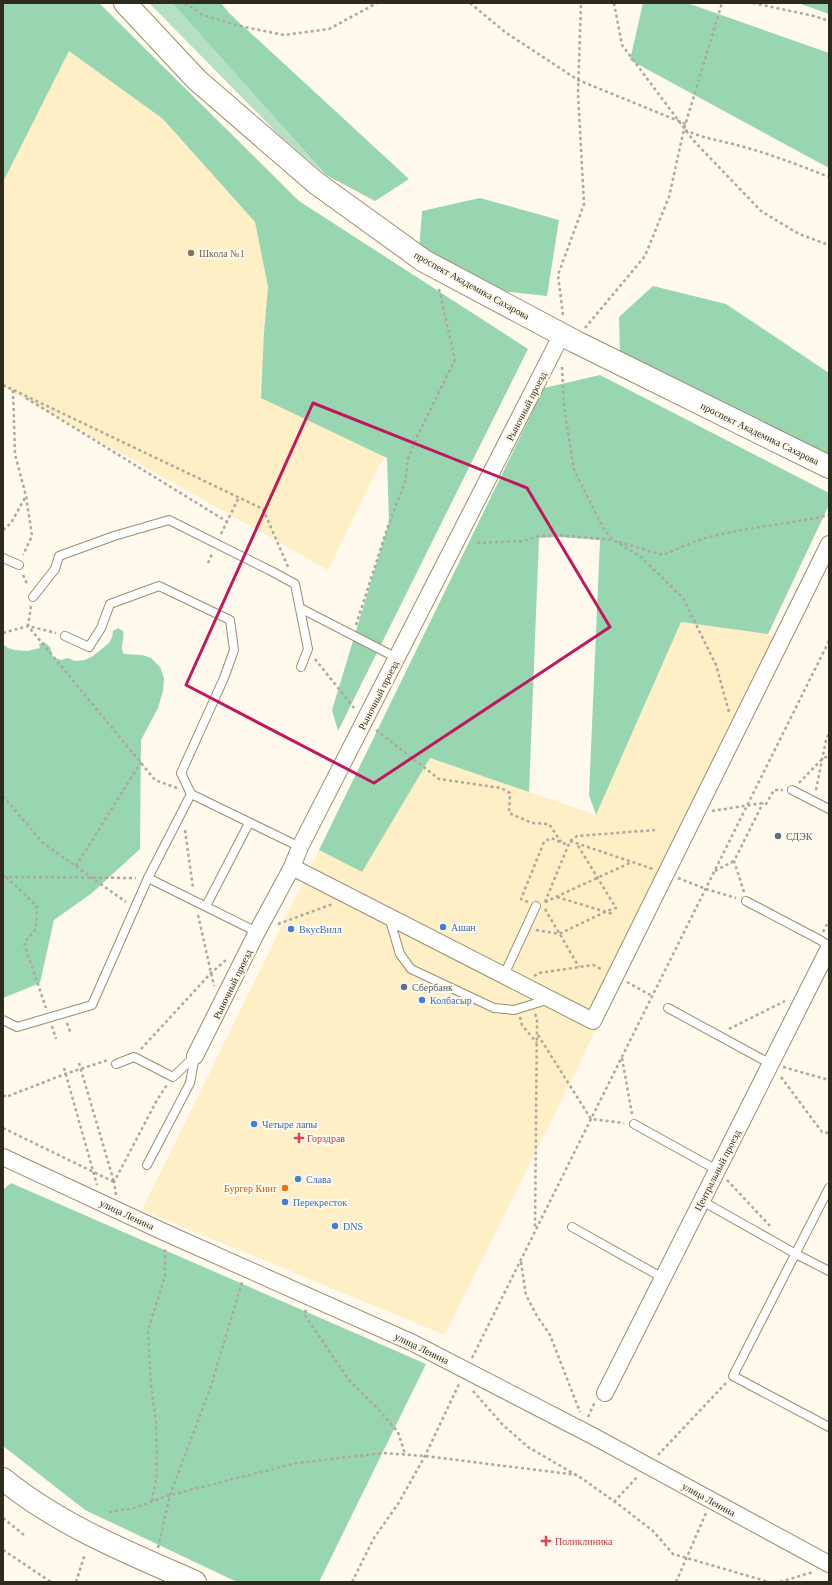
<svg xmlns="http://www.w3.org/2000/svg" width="832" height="1585" font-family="'Times New Roman',serif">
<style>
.built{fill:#feefc7}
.green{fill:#b6dfc6}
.forest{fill:#98d6b2}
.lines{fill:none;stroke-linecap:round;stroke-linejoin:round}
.lane-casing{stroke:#9a8e71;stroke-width:10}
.street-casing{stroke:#9a8e71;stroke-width:18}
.secondary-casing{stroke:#9a8e71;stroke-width:24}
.path{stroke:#ada89c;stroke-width:2.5;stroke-dasharray:3 3;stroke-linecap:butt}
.lane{stroke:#fff;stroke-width:8}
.street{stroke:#fff;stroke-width:16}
.secondary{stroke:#fff;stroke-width:22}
.marked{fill:none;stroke:#c2185b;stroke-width:3;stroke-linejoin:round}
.education-dot{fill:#8d6e63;stroke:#fffaed;stroke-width:1.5}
.service-dot{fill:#5c6f8a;stroke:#fffaed;stroke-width:1.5}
.shop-dot{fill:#3f7fe0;stroke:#fffaed;stroke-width:1.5}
.health-dot{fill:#e0444e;stroke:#fffaed;stroke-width:1.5}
.food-dot{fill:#e8710a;stroke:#fffaed;stroke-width:1.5}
.labels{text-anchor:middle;stroke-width:4;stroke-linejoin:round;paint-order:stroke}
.education-label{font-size:10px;fill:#785e54;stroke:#fffaed;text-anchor:start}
.street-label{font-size:10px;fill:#2f2a1e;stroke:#fffaed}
.service-label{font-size:10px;fill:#4e5e75;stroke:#fffaed;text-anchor:start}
.shop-label{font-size:10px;fill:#366cbe;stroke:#fffaed;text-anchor:start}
.health-label{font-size:10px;fill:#be3a42;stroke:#fffaed;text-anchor:start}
.food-label{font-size:10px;fill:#c56008;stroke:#fffaed;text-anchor:end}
</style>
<rect width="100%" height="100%" fill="#fffaed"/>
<g class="built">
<polygon points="3,3 99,3 299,201 459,305 328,570 3,387"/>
<polygon points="681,622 768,634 788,643 445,1335 142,1210 319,850 362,872 430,758 596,815"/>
</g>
<polygon class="green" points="149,3 172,3 326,175 279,135"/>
<g class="forest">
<polygon points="3,3 99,3 299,201 528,349 338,731 332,710 389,522 387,458 261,398 264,333 268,287 255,222 163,119 69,51 3,182"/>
<polygon points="172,3 221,3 229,13 409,179 375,201 326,175"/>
<polygon points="643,3 687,3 829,53 829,168 630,60"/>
<polygon points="798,3 829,3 829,14"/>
<polygon points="480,198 559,220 547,296 474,288 419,252 422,211"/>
<polygon points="653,286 726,304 829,373 829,463 620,358 619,317"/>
<polygon points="600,375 829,493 829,505 768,634 681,622 596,815 589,795 600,540 559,537 539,538 529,792 430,758 362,872 319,850 544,388"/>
<path d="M118 628 123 631C125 639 119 647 124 654L142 655 151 658 160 667 164 678 163 691 158 708 141 740 140 849 92 893 54 920 40 983 3 998V644L8 648 15 650 27 651 40 648 39 644 44 642 50 647 53 657 61 660 68 658 75 661 85 660 93 656 109 643 112 637 113 631Z"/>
<polygon points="11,1183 426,1364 319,1582 237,1582 85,1510 3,1446 3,1190"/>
</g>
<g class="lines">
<defs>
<g id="lane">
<polyline points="3,558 19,565"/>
<polyline points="33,597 55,569 59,556 114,536 169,520 273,572 295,584 308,649 301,667"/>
<polyline points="300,608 397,658"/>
<polyline points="792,790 829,809"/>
<polyline points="191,794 300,847"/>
<polyline points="148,878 257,932"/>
<polyline points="746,901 820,940 829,946"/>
<polyline points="206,906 249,823"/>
<polyline points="389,917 400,954 411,969 494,1008 514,1010 550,999"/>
<polyline points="504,975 536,906"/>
<polyline points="668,1008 771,1064"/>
<polyline points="3,1020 17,1027 92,1005 148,878 191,794 181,773 224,678 234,650 230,620 159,586 110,604 101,628 89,647 65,636"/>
<polyline points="116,1064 134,1057 173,1077 195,1056"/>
<polyline points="634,1124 717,1170"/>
<polyline points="147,1165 190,1083 195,1056"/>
<polyline points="829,1188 733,1376 829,1427"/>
<polyline points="702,1201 796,1254 829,1271"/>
<polyline points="572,1227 663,1278"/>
</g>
<g id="street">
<polyline points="292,867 593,1021 829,544"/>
<polyline points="195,1056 257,932 292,867 300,847 562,334"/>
<polyline points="3,1157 164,1232 413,1343 593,1436 829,1564"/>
<polyline points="605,1393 829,948"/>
</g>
<g id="secondary">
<polyline points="125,3 197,80 316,183 424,261 576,342 829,467"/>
<path d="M3 1479C59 1525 129 1553 195 1582"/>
</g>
</defs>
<use href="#lane" class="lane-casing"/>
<use href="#street" class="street-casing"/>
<use href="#secondary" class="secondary-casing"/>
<g class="path">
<polyline points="185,3 203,15 240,26 284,35 329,29 377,3"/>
<polyline points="470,3 505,32 578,80 686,124"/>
<polyline points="614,3 622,45 693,140 761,211 799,234 829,245"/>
<polyline points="753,3 814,16 829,21"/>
<path d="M685 130C704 139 724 141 744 147 773 155 801 166 829 177"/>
<polyline points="563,315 558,275 584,204 578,93 581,3"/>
<polyline points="585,328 645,256 669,197 684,129 722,3"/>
<polyline points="562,367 564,407 574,470 602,526 613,540 640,556 683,598 716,665 729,712"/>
<polyline points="3,385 263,509 289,569"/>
<polyline points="13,390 15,454 26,496 32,536 23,555"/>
<polyline points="26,398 226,521"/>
<polyline points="3,530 11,523 26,496"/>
<polyline points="221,534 239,497"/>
<path d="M619 542 663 555C675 550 687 544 699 540 741 527 786 525 829 515"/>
<polyline points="477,543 524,541 539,536 559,535 612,540"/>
<polyline points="208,563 212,554"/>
<polyline points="23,575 28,586"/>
<polyline points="31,606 28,626 56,633"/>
<polyline points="356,625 387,529 405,482 408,459 418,435 455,360 439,289"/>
<polyline points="3,633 28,626 155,780 177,788"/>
<polyline points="315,659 354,708"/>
<polyline points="376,730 439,779 501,788 510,793 509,813 532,823 549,824 561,842"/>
<polyline points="799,783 823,758 829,756"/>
<polyline points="816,790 826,740 829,733"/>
<polyline points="3,796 43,843 126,902"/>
<polyline points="712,811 763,803 766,804 774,790 783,790"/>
<polyline points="185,830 193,888"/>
<polyline points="570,841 653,869"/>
<polyline points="76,866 141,762"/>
<polyline points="715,871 734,861"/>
<polyline points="3,877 136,878"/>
<polyline points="6,877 37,906 36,929 24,943 46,1008"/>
<polyline points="678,878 706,889 736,898"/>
<polyline points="744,892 734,861 763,803"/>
<polyline points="557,897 613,914"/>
<polyline points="528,902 521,899 544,842 551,838 568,845"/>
<polyline points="545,902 632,862"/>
<polyline points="545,902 570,841 577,836 655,830"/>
<polyline points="545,909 579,967"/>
<polyline points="198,915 214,986"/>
<polyline points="278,924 330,905 332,905"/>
<polyline points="536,930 559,934 607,911 616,908 577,844"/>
<polyline points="823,932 829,920"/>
<polyline points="534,976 539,973 593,965 603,970"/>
<polyline points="627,982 652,996"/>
<polyline points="535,1014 537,1018 535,1229"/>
<polyline points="520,1017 522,1025 537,1043"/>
<polyline points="67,1023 71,1034"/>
<polyline points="52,1026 56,1039"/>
<polyline points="729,1029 785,1001"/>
<polyline points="538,1035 591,1119 624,1123"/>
<polyline points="141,1049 211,973 226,960"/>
<polyline points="622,1058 632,1114"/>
<polyline points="79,1063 114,1182"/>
<polyline points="783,1067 829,1080"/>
<polyline points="64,1068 97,1185"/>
<polyline points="781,1077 822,1132 829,1133"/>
<polyline points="3,1095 6,1097 65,1074 108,1060"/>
<polyline points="3,1128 114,1182"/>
<polyline points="727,1180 770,1226"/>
<polyline points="116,1195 114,1182 157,1100 167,1085"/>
<polyline points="521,1262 526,1295 537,1316 550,1335 580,1412"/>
<polyline points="306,1310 304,1314 349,1380 377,1408 398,1432 405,1454"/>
<polyline points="472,1358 829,641"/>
<polyline points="473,1391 502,1424 528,1447 583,1479 622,1507 653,1531 673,1554 769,1582"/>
<polyline points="588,1417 595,1402"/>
<polyline points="658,1455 726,1383"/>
<polyline points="152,1501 157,1473 156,1422 151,1386 148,1330 165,1276 165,1247"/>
<polyline points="614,1502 638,1476"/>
<polyline points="109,1512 134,1508 170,1495 297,1463 383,1453 425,1456 577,1475"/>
<polyline points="3,1518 24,1535"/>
<polyline points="158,1548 170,1495 210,1389 242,1282"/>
<polyline points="3,1550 51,1582"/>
<polyline points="76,1582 85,1554"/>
<polyline points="352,1582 374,1538 398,1504 425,1456 460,1382"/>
<polyline points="676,1582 706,1513"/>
<polyline points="780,1582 813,1572"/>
</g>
<use href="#lane" class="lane"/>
<use href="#street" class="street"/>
<use href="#secondary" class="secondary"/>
</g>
<path class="marked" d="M313 403 527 488 610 627 374 783 186 685Z"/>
<circle class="education-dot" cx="191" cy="253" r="4"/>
<g class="service-dot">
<circle cx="778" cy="836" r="4"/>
<circle cx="404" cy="987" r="4"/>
</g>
<g class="shop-dot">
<circle cx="443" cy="927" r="4"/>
<circle cx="291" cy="929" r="4"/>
<circle cx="422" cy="1000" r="4"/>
<circle cx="254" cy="1124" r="4"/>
<circle cx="298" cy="1179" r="4"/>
<circle cx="285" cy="1202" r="4"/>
<circle cx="335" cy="1226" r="4"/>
</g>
<g class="health-dot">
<path d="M297 1132h4v4h4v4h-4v4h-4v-4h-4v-4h4z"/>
<path d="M544 1535h4v4h4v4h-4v4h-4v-4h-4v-4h4z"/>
</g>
<circle class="food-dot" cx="285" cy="1188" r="4"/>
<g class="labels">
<g class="education-label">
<text x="199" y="257">Школа №1</text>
</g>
<g class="street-label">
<text transform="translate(472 285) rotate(29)" y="4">проспект Академика Сахарова</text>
<text transform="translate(526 406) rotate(-63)" y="4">Рыночный проезд</text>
<text transform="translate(760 433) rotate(26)" y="4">проспект Академика Сахарова</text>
<text transform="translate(378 695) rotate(-63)" y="4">Рыночный проезд</text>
<text transform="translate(232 984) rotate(-64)" y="4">Рыночный проезд</text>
<text transform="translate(717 1170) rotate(-63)" y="4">Центральный проезд</text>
<text transform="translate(127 1214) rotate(25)" y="4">улица Ленина</text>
<text transform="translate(422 1348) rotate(26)" y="4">улица Ленина</text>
<text transform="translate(709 1499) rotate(29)" y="4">улица Ленина</text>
</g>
<g class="service-label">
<text x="786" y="840">СДЭК</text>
<text x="412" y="991">Сбербанк</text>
</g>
<g class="shop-label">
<text x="451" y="931">Ашан</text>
<text x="299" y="933">ВкусВилл</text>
<text x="430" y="1004">Колбасыр</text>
<text x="262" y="1128">Четыре лапы</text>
<text x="306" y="1183">Слава</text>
<text x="293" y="1206">Перекресток</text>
<text x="343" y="1230">DNS</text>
</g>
<g class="health-label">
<text x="307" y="1142">Горздрав</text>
<text x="555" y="1545">Поликлиника</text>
</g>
<g class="food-label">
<text x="277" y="1192">Бургер Кинг</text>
</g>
</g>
<rect width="832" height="1585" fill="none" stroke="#2f2a1e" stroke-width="8"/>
</svg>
